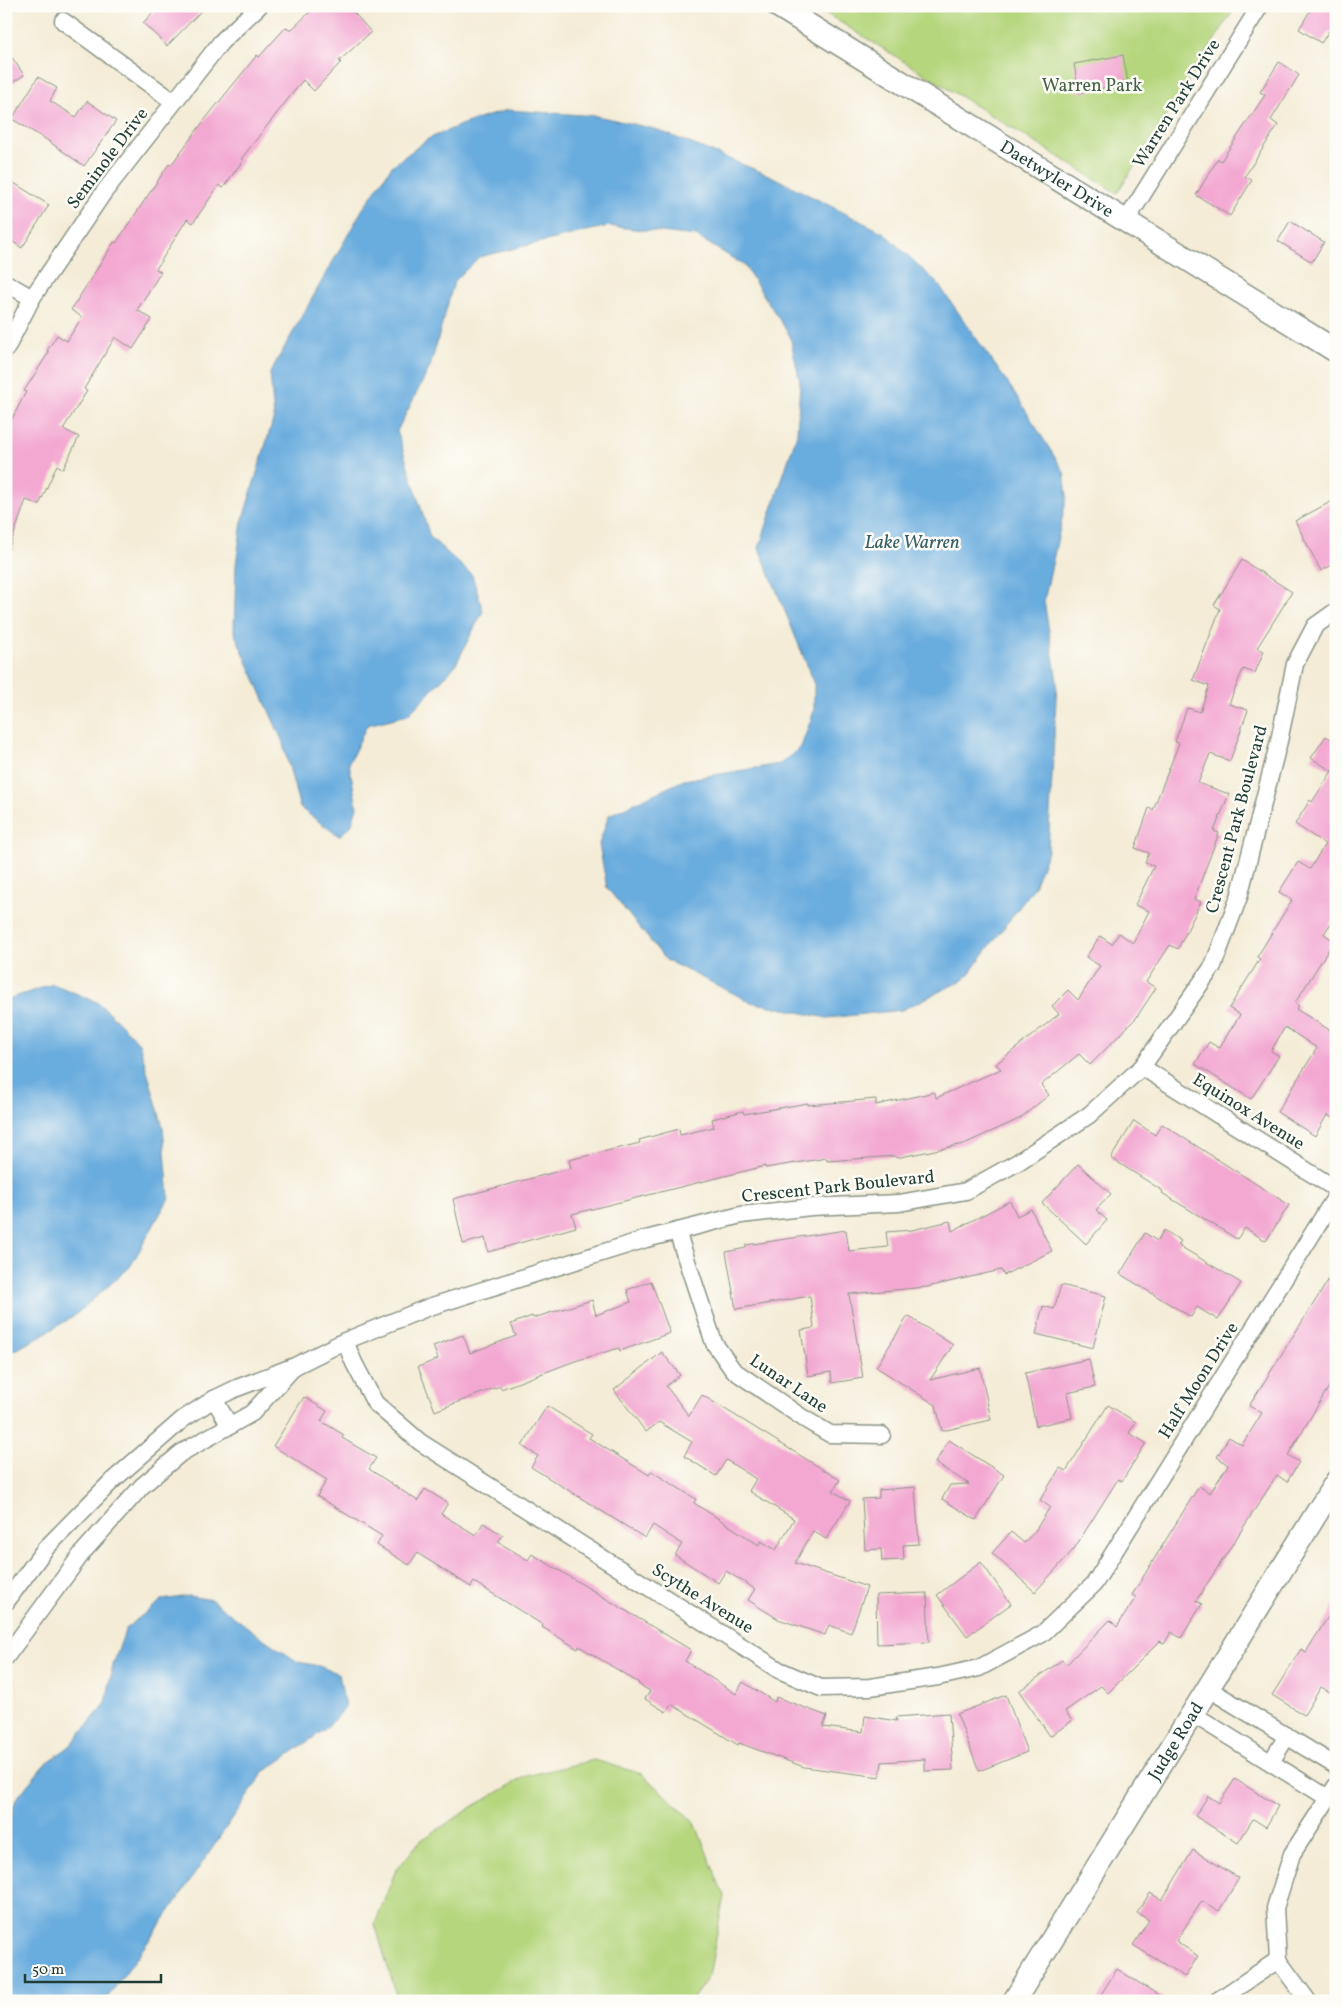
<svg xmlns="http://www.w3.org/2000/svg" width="1342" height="2007" font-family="Vollkorn,serif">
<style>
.green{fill:#b5d67d;stroke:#6a8a58}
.water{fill:#69acde;stroke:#447489}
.building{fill:#f3a8d2}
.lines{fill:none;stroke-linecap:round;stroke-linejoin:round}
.street-casing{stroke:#8a9486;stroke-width:19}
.secondary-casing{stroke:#8a9486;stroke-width:25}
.street{stroke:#fff;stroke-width:16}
.secondary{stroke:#fff;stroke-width:22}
.labels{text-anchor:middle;stroke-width:5;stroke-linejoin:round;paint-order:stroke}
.park-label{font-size:18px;fill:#446346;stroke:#fdfcf7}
.street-label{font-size:18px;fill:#1f3d34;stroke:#fdfcf7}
.water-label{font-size:19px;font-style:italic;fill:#355e67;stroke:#fdfcf7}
</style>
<rect width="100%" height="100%" fill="#fdfcf7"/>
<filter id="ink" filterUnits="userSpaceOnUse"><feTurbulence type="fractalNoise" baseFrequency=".02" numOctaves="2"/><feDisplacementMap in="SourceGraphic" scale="10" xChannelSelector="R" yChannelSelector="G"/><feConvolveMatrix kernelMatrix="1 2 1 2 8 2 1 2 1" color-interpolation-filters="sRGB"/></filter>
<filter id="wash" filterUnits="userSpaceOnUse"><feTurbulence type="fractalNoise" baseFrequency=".0096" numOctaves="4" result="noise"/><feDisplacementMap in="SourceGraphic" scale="20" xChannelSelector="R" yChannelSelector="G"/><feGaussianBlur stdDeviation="1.12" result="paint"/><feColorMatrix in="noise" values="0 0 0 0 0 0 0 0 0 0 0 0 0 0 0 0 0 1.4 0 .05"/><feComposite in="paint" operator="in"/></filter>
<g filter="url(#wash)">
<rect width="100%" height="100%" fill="#f4ecd7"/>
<g class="green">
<polygon points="814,6 1236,6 1117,193"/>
<polygon points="594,1760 642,1774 695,1823 724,1896 709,1976 691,2001 398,2001 375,1924 395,1872 420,1841 474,1806 526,1776"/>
</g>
<g class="water">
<polygon points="507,110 597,116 655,129 771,176 884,233 939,285 1016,395 1064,472 1067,496 1044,601 1057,681 1048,851 1033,889 965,979 902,1010 827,1018 751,1002 666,960 607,888 599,844 609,815 684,780 780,764 801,747 814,711 814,682 759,548 797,434 800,382 790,336 744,265 696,236 608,226 479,257 454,282 430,367 397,431 430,537 472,575 483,611 455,666 408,715 367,725 349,763 357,807 351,826 339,836 300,808 282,740 234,632 236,565 242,522 274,417 270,373 362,210 392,166 428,139 463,124"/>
<polygon points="53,984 97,1002 119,1022 139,1043 163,1127 169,1198 130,1267 73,1317 16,1350 6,1352 6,1000"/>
<polygon points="189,1596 212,1600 258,1635 298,1662 319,1666 339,1674 345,1708 324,1730 264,1772 158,1928 108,1997 91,2001 17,2001 6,1993 6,1826 9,1823 16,1799 44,1765 70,1746 106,1703 113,1665 126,1628 162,1600"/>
</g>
<g id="blocks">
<g class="building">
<polygon points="159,6 206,6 167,46 143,23"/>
<polygon points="316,6 348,6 371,32 339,61 341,62 314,91 303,80 241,159 243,160 223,188 219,185 193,223 187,219 156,269 161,272 137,310 152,319 133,349 115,337 84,389 87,391 63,429 79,437 63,469 57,465 39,505 26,500 8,551 6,550 6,430 26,392 24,391 49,352 47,351 57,335 67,341 82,317 71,310 114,242 116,243 169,164 171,165 203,122 257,55 259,57 286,27 290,31"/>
<polygon points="1313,6 1336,6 1336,35 1329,31 1321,43 1299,29"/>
<polygon points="6,49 24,75 6,87"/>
<polygon points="1123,55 1128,83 1079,93 1074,64"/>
<polygon points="1279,62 1299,75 1271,120 1278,125 1245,176 1252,180 1230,216 1196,195 1218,159 1221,161 1265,95 1260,92"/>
<polygon points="38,77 57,88 50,101 76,117 87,101 116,121 84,166 47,140 12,119"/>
<polygon points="6,178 49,205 22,248 6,237"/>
<polygon points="1290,221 1324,242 1312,262 1278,241"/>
<polygon points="1336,499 1336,563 1321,571 1295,521"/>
<polygon points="1242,560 1292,592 1257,648 1264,651 1255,673 1243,669 1229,704 1248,710 1230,761 1210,754 1198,783 1229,794 1214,831 1219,833 1194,899 1201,902 1178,949 1170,945 1146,982 1156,988 1136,1018 1090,1065 1079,1054 1041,1085 1049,1095 1019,1119 964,1144 896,1158 895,1156 827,1161 827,1158 765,1168 765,1166 572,1214 576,1227 488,1252 485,1238 463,1244 453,1199 571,1168 569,1160 640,1143 639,1140 679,1129 680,1135 714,1127 712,1119 743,1111 744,1114 808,1103 808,1105 876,1099 876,1105 935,1092 936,1098 1001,1069 996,1064 1059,1014 1052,1006 1068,990 1078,1000 1100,966 1086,957 1100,936 1112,944 1119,933 1133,943 1149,911 1135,905 1154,866 1145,863 1149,853 1135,848 1149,808 1153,810 1179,743 1175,742 1187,708 1200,712 1209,686 1193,680 1220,609 1214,605"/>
<polygon points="1326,736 1336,742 1336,915 1324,934 1334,941 1295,1003 1299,1006 1296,1009 1336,1034 1336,1120 1327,1115 1315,1136 1277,1112 1317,1048 1285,1027 1271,1051 1279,1056 1251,1099 1195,1064 1209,1042 1219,1048 1240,1015 1229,1008 1260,959 1257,957 1292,900 1279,892 1298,862 1310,869 1325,844 1295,824 1310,800 1312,802 1332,771 1311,758"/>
<polygon points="1134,1121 1155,1135 1162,1124 1289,1205 1266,1241 1245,1228 1237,1239 1162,1193 1163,1191 1111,1158"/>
<polygon points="1078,1164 1111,1194 1096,1210 1107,1220 1086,1244 1042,1203"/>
<polygon points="1010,1201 1017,1216 1031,1209 1052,1251 1004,1275 1001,1270 927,1287 849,1294 863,1378 832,1383 831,1372 808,1376 801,1330 814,1328 810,1296 736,1309 726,1252 746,1248 746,1245 846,1230 849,1251 888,1247 886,1232 912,1230 950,1221 952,1231"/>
<polygon points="1164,1230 1181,1241 1178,1245 1241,1283 1218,1320 1197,1307 1191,1317 1120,1274 1145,1233 1157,1241"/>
<polygon points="1336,1268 1336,1375 1288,1455 1299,1462 1287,1482 1277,1475 1196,1601 1202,1604 1181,1638 1171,1632 1164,1644 1160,1641 1108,1693 1101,1686 1065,1711 1072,1721 1050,1736 1019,1691 1062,1660 1066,1665 1110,1620 1117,1627 1136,1597 1132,1595 1199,1486 1210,1493 1228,1465 1217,1457 1229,1437 1242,1445 1262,1413 1249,1406"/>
<polygon points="651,1281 670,1333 620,1351 619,1348 575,1361 501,1389 500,1386 435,1411 418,1367 438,1359 433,1346 463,1335 470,1353 516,1336 511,1324 532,1316 533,1318 592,1300 596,1315 631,1302 627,1290"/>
<polygon points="1061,1285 1106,1296 1093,1348 1036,1334 1043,1306 1054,1309"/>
<polygon points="908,1316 953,1345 930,1380 980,1368 991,1420 942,1431 936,1405 876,1367"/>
<polygon points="662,1352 680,1375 666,1386 689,1416 702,1395 840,1480 833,1491 850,1501 826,1539 813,1531 795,1563 867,1587 851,1633 829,1625 825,1635 778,1619 748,1600 755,1589 726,1571 718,1583 675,1555 682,1544 653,1525 645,1538 531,1467 538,1456 522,1446 547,1406 592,1434 589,1438 649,1475 651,1471 696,1499 694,1503 759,1545 761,1541 776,1550 794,1519 749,1491 756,1479 726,1460 716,1476 684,1456 692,1442 659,1422 646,1432 614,1390"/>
<polygon points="1089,1359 1095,1387 1067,1393 1072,1418 1036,1426 1025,1373"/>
<polygon points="304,1397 327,1411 321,1421 344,1435 342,1438 376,1458 369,1469 418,1501 425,1489 448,1503 441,1514 476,1535 483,1523 503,1535 498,1542 528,1560 532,1554 691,1650 685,1661 736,1694 743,1682 775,1702 776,1697 827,1716 823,1727 863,1732 865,1716 897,1721 896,1717 949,1713 953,1770 925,1771 925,1759 882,1762 880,1777 804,1767 739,1743 738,1745 671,1704 666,1712 645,1699 650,1691 638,1684 639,1683 579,1646 578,1649 542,1627 543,1625 474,1582 471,1587 417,1553 409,1565 377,1545 382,1536 317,1496 327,1480 273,1446"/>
<polygon points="1108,1405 1136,1422 1129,1433 1146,1443 1122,1481 1118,1479 1074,1549 1035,1592 992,1553 1011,1532 1024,1543 1035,1531 1050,1507 1040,1500 1060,1468 1066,1471"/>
<polygon points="949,1440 1004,1475 976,1520 942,1499 950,1485 969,1484 935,1463"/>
<polygon points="915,1487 919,1544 903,1545 904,1560 882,1561 881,1549 865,1550 862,1499 879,1498 879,1490"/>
<polygon points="981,1562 1011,1604 967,1636 937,1595"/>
<polygon points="927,1593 929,1642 877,1644 876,1595"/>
<polygon points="1336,1604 1336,1696 1321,1687 1304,1715 1272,1695 1301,1649 1306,1652"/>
<polygon points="1006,1695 1027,1752 979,1771 957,1714"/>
<polygon points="1235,1779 1278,1806 1266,1827 1253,1819 1238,1843 1195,1816 1208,1796 1219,1803"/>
<polygon points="1193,1850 1239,1878 1219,1911 1202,1901 1176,1941 1198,1956 1185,1977 1133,1945 1149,1920 1137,1913 1150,1893 1162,1900"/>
<polygon points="1117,1969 1168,2001 1097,2001"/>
</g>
</g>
</g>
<g filter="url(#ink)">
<use href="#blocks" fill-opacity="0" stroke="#8a9486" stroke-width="1"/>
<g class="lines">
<defs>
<g id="street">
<polyline points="63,21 174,102"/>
<polyline points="1126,221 1260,6"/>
<polyline points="6,283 32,298"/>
<polyline points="6,349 32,298 104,192 221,42 259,6"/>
<polyline points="1142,1067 1336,1189"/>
<polyline points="677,1231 714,1343 733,1370 803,1418 830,1434 882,1435"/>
<polyline points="345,1341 354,1363 375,1403 420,1442 779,1670 821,1688 870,1687 938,1677 979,1668 1042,1634 1094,1584 1336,1196"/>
<polyline points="214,1399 230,1426"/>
<polyline points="6,1602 45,1549 112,1481 183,1419 214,1399 237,1388 295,1366 345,1341 429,1307 646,1239 741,1215 811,1207 899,1203 966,1191 1018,1162 1089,1115 1142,1067 1213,966 1239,897 1279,741 1295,664 1315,626 1336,611"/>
<polyline points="6,1657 83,1552 142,1486 181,1453 252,1413 292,1369"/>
<polyline points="1207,1688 1336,1766"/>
<polyline points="1191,1713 1328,1798"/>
<polyline points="1271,1762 1287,1736"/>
<polyline points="1217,2001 1278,1960"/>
<polyline points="1308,2001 1278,1960 1275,1908 1292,1854 1336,1786"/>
</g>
<g id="secondary">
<path id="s1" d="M778 6 1336 351"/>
<path id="s2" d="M1014 2001 1336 1482"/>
</g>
</defs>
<use href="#street" class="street-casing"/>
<use href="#secondary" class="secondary-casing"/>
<use href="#street" class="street"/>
<use href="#secondary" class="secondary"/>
</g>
</g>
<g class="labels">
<g class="park-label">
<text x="1092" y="91">Warren Park</text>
</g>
<g class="street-label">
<text transform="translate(1176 103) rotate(-58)" y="6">Warren Park Drive</text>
<text transform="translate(107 158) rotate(-53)" y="6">Seminole Drive</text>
<text dy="6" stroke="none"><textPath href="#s1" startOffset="328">Daetwyler Drive</textPath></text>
<text transform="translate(1236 819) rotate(-75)" y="6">Crescent Park Boulevard</text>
<text transform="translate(1249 1111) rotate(32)" y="6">Equinox Avenue</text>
<text transform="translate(838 1186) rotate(-6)" y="6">Crescent Park Boulevard</text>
<text transform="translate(1198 1380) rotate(-58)" y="6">Half Moon Drive</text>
<text transform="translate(789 1383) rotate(34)" y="6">Lunar Lane</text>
<text transform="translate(703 1598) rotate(32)" y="6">Scythe Avenue</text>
<text dy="6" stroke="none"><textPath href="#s2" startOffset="306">Judge Road</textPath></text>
</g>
<g class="water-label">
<text x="912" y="548">Lake Warren</text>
</g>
</g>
<rect width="1342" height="2007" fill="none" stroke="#fdfcf7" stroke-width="25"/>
<path d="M25 1974v8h136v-8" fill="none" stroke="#1f3d34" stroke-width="2.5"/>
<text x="32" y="1974" font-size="15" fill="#1f3d34" stroke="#fdfcf7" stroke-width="4" paint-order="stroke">50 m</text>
</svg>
